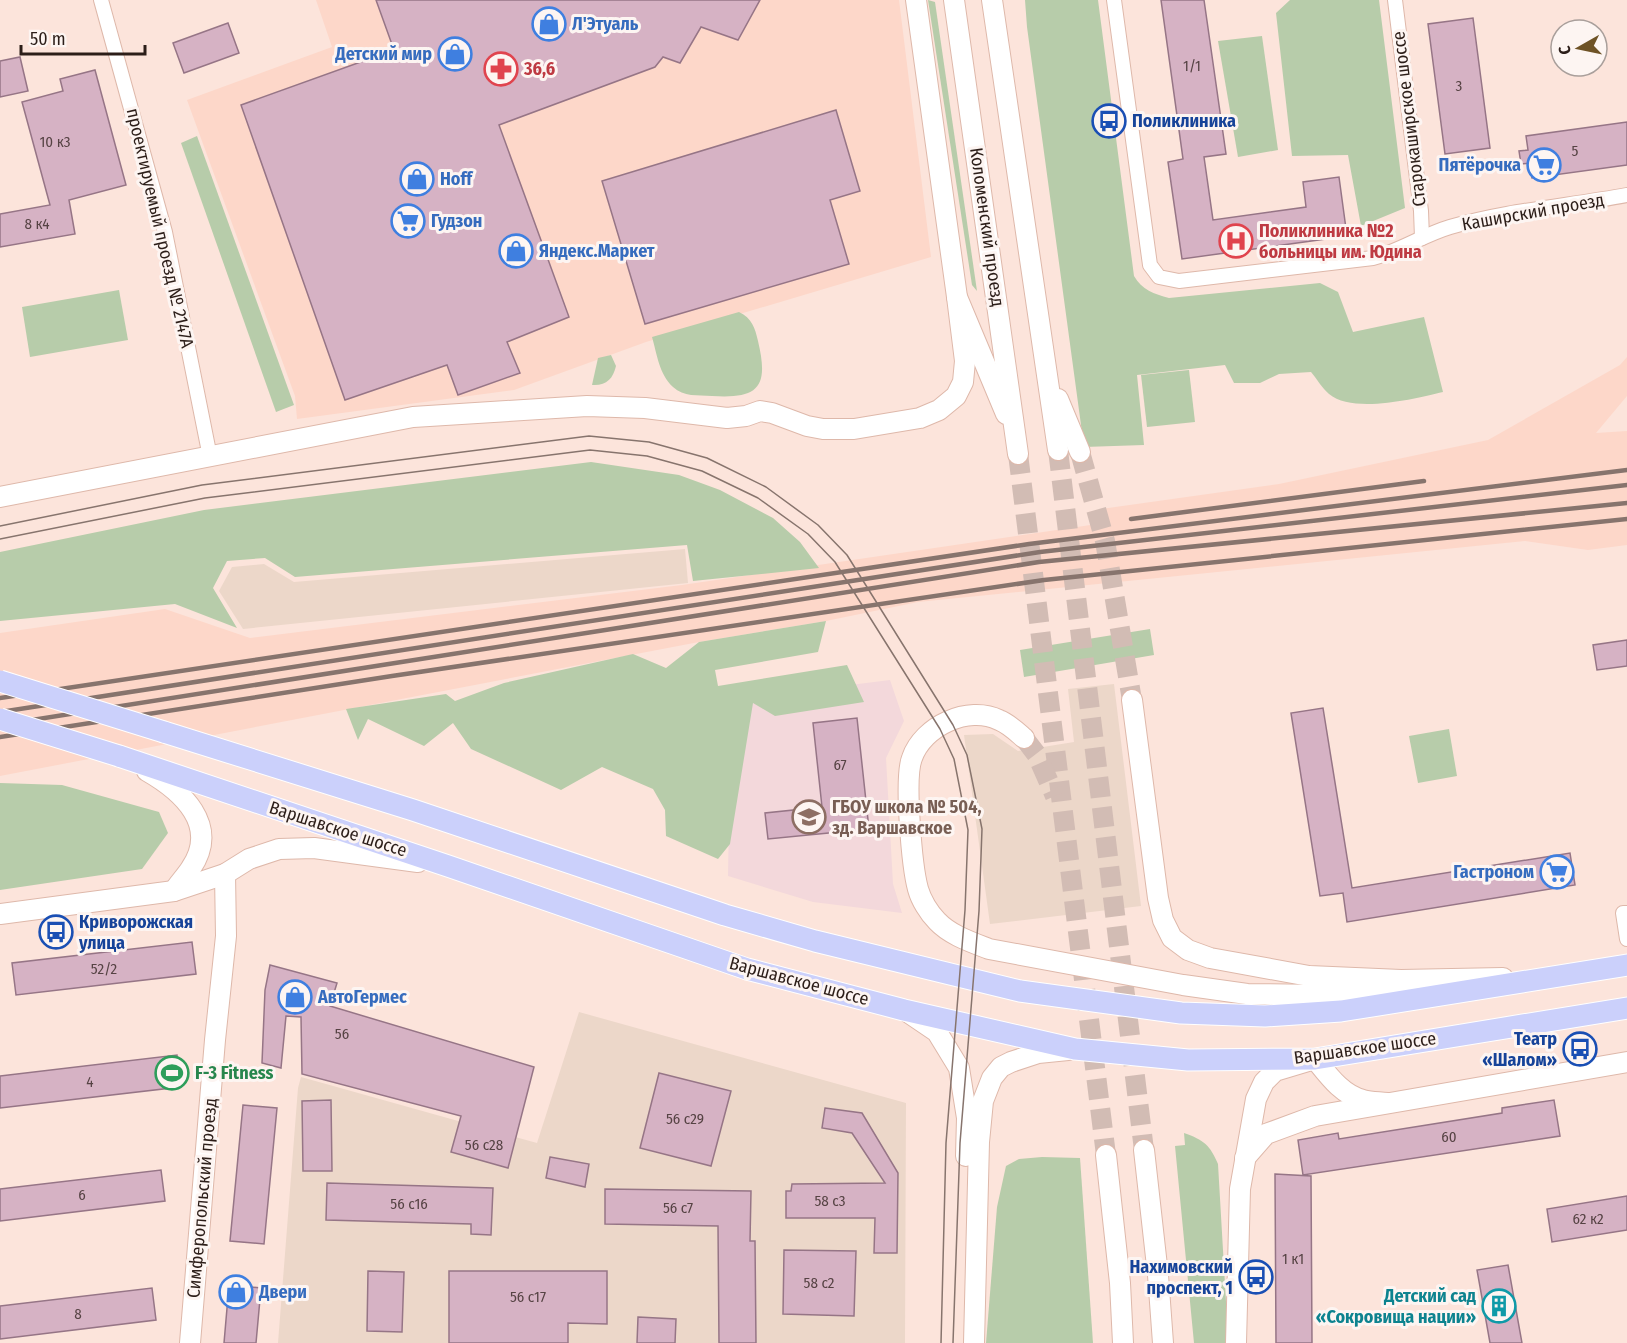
<svg xmlns="http://www.w3.org/2000/svg" width="1627" height="1343" font-family="'Fira Sans Condensed',sans-serif">
<style>
.built{fill:#fdd7c9}
.industrial{fill:#ecd7c9}
.education{fill:#f3d8db}
.green{fill:#b7ccaa}
.building{fill:#d6b2c4;stroke:#967586;stroke-width:1.5}
.lines{fill:none;stroke-linecap:round;stroke-linejoin:round}
.secondary-tunnel{stroke:#d2bcb4;stroke-width:20;stroke-dasharray:20 10;stroke-linecap:butt}
.street-casing{stroke:#deb8aa;stroke-width:16}
.secondary-casing{stroke:#deb8aa;stroke-width:22}
.primary-casing{stroke:#fff;stroke-width:23}
.street{stroke:#fff;stroke-width:14}
.secondary{stroke:#fff;stroke-width:20}
.primary{stroke:#cbd0fb;stroke-width:21}
.tram{stroke:#87746d;stroke-width:1.5}
.rail{stroke:#87746d;stroke-width:4.5}
.primary-bridge-casing{stroke:#fff;stroke-width:23;stroke-linecap:butt}
.primary-bridge{stroke:#cbd0fb;stroke-width:21}
.labels{text-anchor:middle;stroke-width:6;stroke-linejoin:round;paint-order:stroke}
.number-label{font-size:15px;fill:#564344}
.shop-label{font-size:18px;font-weight:bold;fill:#366cbe;stroke:#fdf5f2;text-anchor:start}
.health-label{font-size:18px;font-weight:bold;fill:#be3a42;stroke:#fdf5f2;text-anchor:start}
.street-label{font-size:18px;fill:#2c1e19;stroke:#fdf5f2}
.transit-label{font-size:18px;font-weight:bold;fill:#164399;stroke:#fdf5f2;text-anchor:start}
.education-label{font-size:18px;font-weight:bold;fill:#785e54;stroke:#fdf5f2;text-anchor:start}
.leisure-label{font-size:18px;font-weight:bold;fill:#27864d;stroke:#fdf5f2;text-anchor:start}
.culture-label{font-size:18px;font-weight:bold;fill:#0d838f;stroke:#fdf5f2;text-anchor:end}
</style>
<rect width="100%" height="100%" fill="#fce4db"/>
<g class="built">
<polygon points="316,0 899,0 931,257 646,342 514,390 297,419 295,396 187,100 332,47"/>
<polygon points="1627,357 1627,396 1596,433 1627,431 1627,545 1588,550 1525,541 918,602 826,621 699,642 0,776 0,633 165,609 250,638 682,585 1104,523 1101,509 1279,484 1488,440 1620,365"/>
</g>
<g class="industrial">
<polygon points="685,549 688,583 243,629 219,591 232,567 264,564 294,582"/>
<polygon points="1114,684 1141,906 990,924 964,735 993,734 1018,751 1074,742 1068,689"/>
<polygon points="579,1012 906,1103 905,1343 278,1343 298,1088 301,1077 537,1143"/>
</g>
<polygon class="education" points="890,680 904,721 886,758 893,884 902,913 813,902 728,876 731,700"/>
<g class="green">
<polygon points="928,0 935,2 977,291 972,285"/>
<path d="M1025 0H1098L1134 276C1142 290 1154 294 1169 298L1320 283 1338 292 1353 332 1424 317 1443 392C1414 399 1353 414 1329 394 1322 388 1317 379 1311 372L1279 374 1260 383H1234L1225 365 1137 375 1144 445 1084 447 1027 27Z"/>
<polygon points="1290,0 1379,0 1405,208 1361,226 1348,155 1292,156 1276,13"/>
<polygon points="1262,36 1278,150 1238,157 1218,41"/>
<polygon points="197,136 294,405 276,412 181,143"/>
<polygon points="119,290 128,340 30,357 22,307"/>
<path d="M739 312C752 318 755 328 758 341 769 387 759 399 712 396 697 395 684 397 673 387 659 374 657 354 652 337Z"/>
<path d="M611 355 616 366C613 379 606 386 592 385L598 358Z"/>
<polygon points="1189,370 1195,422 1147,427 1141,375"/>
<polygon points="591,462 679,475 720,490 773,518 800,542 819,568 693,581 687,545 295,577 265,558 227,561 213,588 237,628 175,604 0,621 0,552 204,510"/>
<polygon points="826,621 818,652 715,670 718,686 847,665 864,702 775,716 753,703 730,844 718,859 666,836 665,810 653,789 602,767 561,790 471,749 453,723 424,746 368,719 358,740 346,709 446,694 455,701 504,683 633,654 666,668 699,642"/>
<polygon points="1150,629 1154,655 1024,677 1020,650"/>
<polygon points="1449,729 1457,776 1418,783 1409,736"/>
<polygon points="0,783 62,785 159,812 168,833 142,869 0,890"/>
<path d="M1184 1133C1204 1140 1210 1145 1218 1164L1227 1319V1343H1194L1175 1146 1185 1145Z"/>
<polygon points="1042,1157 1080,1158 1093,1343 986,1343 997,1207 1006,1166 1019,1159"/>
</g>
<g class="building">
<polygon points="376,0 760,0 738,40 701,27 680,63 663,57 655,67 499,125 569,317 507,342 520,373 458,395 447,365 345,400 241,105 394,50"/>
<polygon points="1161,0 1204,0 1226,154 1204,157 1213,220 1306,207 1303,182 1339,177 1347,236 1182,259 1168,162 1183,159"/>
<polygon points="1473,18 1490,148 1445,154 1428,24"/>
<polygon points="228,23 239,53 184,73 173,43"/>
<polygon points="20,57 28,91 0,97 0,61"/>
<polygon points="95,70 126,185 69,200 75,234 0,247 0,214 50,205 22,102 63,91 60,79"/>
<polygon points="836,110 860,191 830,200 849,264 645,324 602,181"/>
<polygon points="1627,122 1627,165 1532,178 1530,163 1521,164 1519,151 1528,150 1526,136"/>
<polygon points="1627,640 1627,666 1597,670 1593,645"/>
<polygon points="1323,708 1352,888 1570,853 1575,885 1347,922 1343,893 1320,896 1291,713"/>
<polygon points="857,718 869,829 768,839 765,813 822,807 813,723"/>
<polygon points="192,942 196,974 16,995 12,963"/>
<polygon points="270,965 337,983 330,1006 534,1067 508,1168 451,1152 461,1116 302,1074 301,1017 286,1016 281,1068 262,1063 265,990"/>
<polygon points="177,1055 180,1087 0,1108 0,1076"/>
<polygon points="659,1073 731,1091 711,1166 640,1148"/>
<polygon points="331,1100 332,1171 303,1171 302,1101"/>
<polygon points="1554,1100 1560,1136 1303,1175 1298,1140 1338,1133 1339,1139 1502,1113 1502,1108"/>
<polygon points="243,1105 277,1108 264,1244 230,1241"/>
<polygon points="825,1108 862,1113 898,1173 897,1253 874,1253 875,1218 786,1218 786,1191 791,1191 792,1184 885,1183 852,1133 822,1128"/>
<polygon points="550,1157 589,1164 585,1187 546,1178"/>
<polygon points="161,1170 165,1201 0,1221 0,1189"/>
<polygon points="1275,1174 1311,1176 1312,1343 1276,1343"/>
<polygon points="327,1183 493,1188 491,1235 471,1234 471,1224 326,1220"/>
<polygon points="605,1189 751,1191 750,1241 755,1241 756,1343 719,1343 718,1226 605,1224"/>
<polygon points="1627,1196 1627,1230 1552,1242 1547,1209"/>
<polygon points="784,1250 856,1251 854,1316 783,1314"/>
<polygon points="1508,1265 1522,1343 1490,1343 1477,1270"/>
<polygon points="368,1271 404,1272 402,1332 367,1331"/>
<polygon points="449,1271 607,1271 607,1324 568,1323 568,1343 449,1343"/>
<polygon points="229,1285 261,1288 256,1343 224,1343"/>
<polygon points="152,1288 156,1320 0,1339 0,1306"/>
<polygon points="638,1317 676,1319 675,1343 637,1343"/>
</g>
<g class="lines">
<g class="secondary-tunnel">
<polyline points="1058,450 1144,1150"/>
<polyline points="1080,452 1105,541 1132,700"/>
<polyline points="1018,454 1106,1155"/>
<polyline points="1024,738 1037,755 1055,796"/>
</g>
<defs>
<g id="street">
<polyline points="101,0 165,232 210,457"/>
<path d="M1114 0 1150 265 1159 277 1179 281 1373 258C1400 251 1423 235 1450 227 1508 210 1568 206 1627 195"/>
<polyline points="1395,0 1421,211 1422,238"/>
<polyline points="1627,913 1623,913 1627,939"/>
</g>
<g id="secondary">
<polyline points="916,0 957,297 1006,414"/>
<polyline points="954,0 1018,454"/>
<polyline points="992,0 1058,450"/>
<polyline points="1058,399 1080,452"/>
<polyline points="0,497 413,417 587,406 645,408 727,418 746,416 760,411 772,413 807,426 823,429 854,429 920,418 939,410 956,396 963,382 965,361 957,297"/>
<polyline points="1132,700 1158,898 1163,920 1172,938 1188,950 1210,958 1309,976 1401,980 1503,978"/>
<path d="M1024 738C1016 731 1009 724 999 720 968 705 923 726 912 758 904 778 912 867 918 889 921 900 929 913 937 921 950 935 971 942 989 949L1183 985 1247 994 1395 996"/>
<path d="M147 771C182 791 220 825 191 868 186 876 179 883 174 891"/>
<polyline points="0,914 174,891 225,874 249,859 279,849 314,848 418,862"/>
<polyline points="906,1011 937,1032 959,1068 967,1118 966,1156"/>
<polyline points="1144,1150 1158,1275 1163,1343"/>
<polyline points="1106,1155 1120,1283 1123,1343"/>
<polyline points="1245,1158 1266,1134 1315,1116 1627,1062"/>
<polyline points="190,1343 215,1040 226,936 225,874"/>
<polyline points="974,1343 979,1142 983,1101 992,1078 1001,1067 1011,1062 1038,1053 1068,1050"/>
<path d="M1236 1343 1240 1189 1256 1099 1264 1082 1275 1071 1315 1059C1328 1075 1342 1095 1363 1100 1370 1102 1379 1102 1387 1103"/>
</g>
<g id="primary">
<polyline points="164,732 413,810 725,915 815,941 1020,991 1181,1013 1265,1016 1341,1011 1627,965"/>
<polyline points="119,756 448,866 747,969 904,1010 1075,1049 1188,1060 1315,1059 1627,1008"/>
</g>
</defs>
<use href="#street" class="street-casing"/>
<use href="#secondary" class="secondary-casing"/>
<use href="#primary" class="primary-casing"/>
<use href="#street" class="street"/>
<use href="#secondary" class="secondary"/>
<use href="#primary" class="primary"/>
<g class="tram">
<polyline points="0,526 202,485 589,436 649,442 707,458 766,487 818,525 847,555 953,725 967,755 982,829 979,911 960,1143 953,1343"/>
<polyline points="0,539 205,498 590,450 647,456 702,471 758,498 808,534 835,562 940,729 954,759 968,830 965,910 946,1143 941,1343"/>
</g>
<g class="rail">
<polyline points="1131,519 1424,481"/>
<polyline points="0,698 1029,544 1627,470"/>
<polyline points="0,712 1040,552 1627,485"/>
<polyline points="0,725 1039,562 1627,503"/>
<polyline points="0,737 392,676 1044,580 1627,519"/>
</g>
<defs>
<g id="primary-bridge">
<polyline points="0,681 164,732"/>
<polyline points="0,719 119,756"/>
</g>
</defs>
<use href="#primary-bridge" class="primary-bridge-casing"/>
<use href="#primary-bridge" class="primary-bridge"/>
</g>
<defs>
<symbol id="shop-ring" viewBox="-11 -11 22 22"><circle r="9.5" fill="#fdf5f2" stroke="#3f7fe0" stroke-width="1.5"/><path d="M-5-2.5h2.3a2.7 3.5 0 0 1 5.4 0H5L5.5 6h-11ZM-1.5-2.5h3a1.5 2.3 0 0 0-3 0Z" fill="#3f7fe0"/></symbol>
<symbol id="pharmacy-ring" viewBox="-11 -11 22 22"><circle r="9.5" fill="#fdf5f2" stroke="#e0444e" stroke-width="1.5"/><path d="M-2-6h4v4h4v4h-4v4h-4v-4h-4v-4h4Z" fill="#e0444e"/></symbol>
<symbol id="bus-ring" viewBox="-11 -11 22 22"><circle r="9.5" fill="#fdf5f2" stroke="#1a4fb4" stroke-width="1.5"/><path d="M-5-6H5V4H4V6H2V4H-2V6H-4V4H-5ZM-3.5-4V0h7V-4ZM-3.5 1.2v1.5H-2V1.2ZM2 1.2v1.5H3.5V1.2Z" fill="#1a4fb4"/></symbol>
<symbol id="supermarket-ring" viewBox="-11 -11 22 22"><circle r="9.5" fill="#fdf5f2" stroke="#3f7fe0" stroke-width="1.5"/><path d="M-6-5.5h2.5l.6 2H6L4.5 2H-2.5L-4.4-4H-6ZM-1.5 3.2a1.3 1.3 0 1 0 .1 0ZM3 3.2a1.3 1.3 0 1 0 .1 0Z" fill="#3f7fe0"/></symbol>
<symbol id="hospital-ring" viewBox="-11 -11 22 22"><circle r="9.5" fill="#fdf5f2" stroke="#e0444e" stroke-width="1.5"/><path d="M-5-5h3v3.5h4V-5h3V5h-3V1.5h-4V5h-3Z" fill="#e0444e"/></symbol>
<symbol id="school-ring" viewBox="-11 -11 22 22"><circle r="9.5" fill="#fdf5f2" stroke="#8d6e63" stroke-width="1.5"/><path d="M0-5L7-2L0 1L-7-2ZM-4 1L0 2.5L4 1V4Q0 6-4 4Z" fill="#8d6e63"/></symbol>
<symbol id="stadium-ring" viewBox="-11 -11 22 22"><circle r="9.5" fill="#fdf5f2" stroke="#2e9e5b" stroke-width="1.5"/><path d="M0-5a6.5 5 0 1 0 0 10a6.5 5 0 1 0 0-10ZM-3.5-1.8h7v3.6h-7Z" fill="#2e9e5b"/></symbol>
<symbol id="building-ring" viewBox="-11 -11 22 22"><circle r="9.5" fill="#fdf5f2" stroke="#0f9aa8" stroke-width="1.5"/><path d="M-4-6H4V6H1V3H-1V6H-4ZM-2.5-4.3h1.7v1.8h-1.7ZM.8-4.3h1.7v1.8H.8ZM-2.5-1h1.7V.8h-1.7ZM.8-1h1.7V.8H.8Z" fill="#0f9aa8"/></symbol>
</defs>
<g fill-rule="evenodd">
<use href="#shop-ring" x="530" y="5" width="38" height="38"/>
<use href="#shop-ring" x="436" y="35" width="38" height="38"/>
<use href="#pharmacy-ring" x="482" y="50" width="38" height="38"/>
<use href="#bus-ring" x="1090" y="102" width="38" height="38"/>
<use href="#supermarket-ring" x="1525" y="146" width="38" height="38"/>
<use href="#shop-ring" x="398" y="160" width="38" height="38"/>
<use href="#supermarket-ring" x="389" y="202" width="38" height="38"/>
<use href="#hospital-ring" x="1217" y="222" width="38" height="38"/>
<use href="#shop-ring" x="497" y="232" width="38" height="38"/>
<use href="#school-ring" x="790" y="798" width="38" height="38"/>
<use href="#supermarket-ring" x="1538" y="853" width="38" height="38"/>
<use href="#bus-ring" x="37" y="913" width="38" height="38"/>
<use href="#shop-ring" x="276" y="978" width="38" height="38"/>
<use href="#bus-ring" x="1561" y="1030" width="38" height="38"/>
<use href="#stadium-ring" x="153" y="1054" width="38" height="38"/>
<use href="#bus-ring" x="1237" y="1258" width="38" height="38"/>
<use href="#shop-ring" x="217" y="1273" width="38" height="38"/>
<use href="#building-ring" x="1480" y="1287" width="38" height="38"/>
</g>
<g class="labels">
<g class="number-label">
<text x="1192" y="71">1/1</text>
<text x="1459" y="91">3</text>
<text x="55" y="147">10 к3</text>
<text x="1575" y="156">5</text>
<text x="37" y="229">8 к4</text>
<text x="840" y="770">67</text>
<text x="104" y="974">52/2</text>
<text x="342" y="1039">56</text>
<text x="90" y="1087">4</text>
<text x="685" y="1124">56 с29</text>
<text x="1449" y="1142">60</text>
<text x="484" y="1150">56 с28</text>
<text x="82" y="1200">6</text>
<text x="830" y="1206">58 с3</text>
<text x="409" y="1209">56 с16</text>
<text x="678" y="1213">56 с7</text>
<text x="1588" y="1224">62 к2</text>
<text x="1293" y="1264">1 к1</text>
<text x="819" y="1288">58 с2</text>
<text x="528" y="1302">56 с17</text>
<text x="78" y="1319">8</text>
</g>
<g class="shop-label">
<text x="572" y="30">Л'Этуаль</text>
<text x="432" y="60" text-anchor="end">Детский мир</text>
<text x="1521" y="171" text-anchor="end">Пятёрочка</text>
<text x="440" y="185">Hoff</text>
<text x="431" y="227">Гудзон</text>
<text x="539" y="257">Яндекс.Маркет</text>
<text x="1534" y="878" text-anchor="end">Гастроном</text>
<text x="318" y="1003">АвтоГермес</text>
<text x="259" y="1298">Двери</text>
</g>
<g class="health-label">
<text x="524" y="75">36,6</text>
<text x="1259" y="237">Поликлиника №2<tspan x="1259" dy="21">больницы им. Юдина</tspan></text>
</g>
<g class="street-label">
<text transform="translate(1409 119) rotate(-97)" y="6">Старокаширское шоссе</text>
<text transform="translate(1533 212) rotate(-10)" y="6">Каширский проезд</text>
<text transform="translate(987 227) rotate(82)" y="6">Коломенский проезд</text>
<text transform="translate(160 228) rotate(77)" y="6">проектируемый проезд № 2147А</text>
<text transform="translate(338 829) rotate(18)" y="6">Варшавское шоссе</text>
<text transform="translate(799 981) rotate(15)" y="6">Варшавское шоссе</text>
<text transform="translate(1365 1048) rotate(-8)" y="6">Варшавское шоссе</text>
<text transform="translate(202 1198) rotate(-85)" y="6">Симферопольский проезд</text>
</g>
<g class="transit-label">
<text x="1132" y="127">Поликлиника</text>
<text x="79" y="928">Криворожская<tspan x="79" dy="21">улица</tspan></text>
<text x="1557" y="1045" text-anchor="end">Театр<tspan x="1557" dy="21">«Шалом»</tspan></text>
<text x="1233" y="1273" text-anchor="end">Нахимовский<tspan x="1233" dy="21">проспект, 1</tspan></text>
</g>
<g class="education-label">
<text x="832" y="813">ГБОУ школа № 504,<tspan x="832" dy="21">зд. Варшавское</tspan></text>
</g>
<g class="leisure-label">
<text x="195" y="1079">F-3 Fitness</text>
</g>
<g class="culture-label">
<text x="1476" y="1302">Детский сад<tspan x="1476" dy="21">«Сокровища нации»</tspan></text>
</g>
</g>
<g transform="translate(1579 48) rotate(261)"><circle r="28" fill="#fdf5f2" stroke="#a99f9b" stroke-width="1.5"/>
<path d="M0-4.5L10 22L0 15L-10 22Z" fill="#6e5225"/>
<text y="-9" font-size="16" font-weight="bold" text-anchor="middle" fill="#2c1e19">С</text>
</g>
<path d="M21 45v9h124v-9" fill="none" stroke="#2c1e19" stroke-width="3"/>
<text x="30" y="45" font-size="18" fill="#2c1e19" stroke="#fdf5f2" stroke-width="4.5" paint-order="stroke">50 m</text>
</svg>
